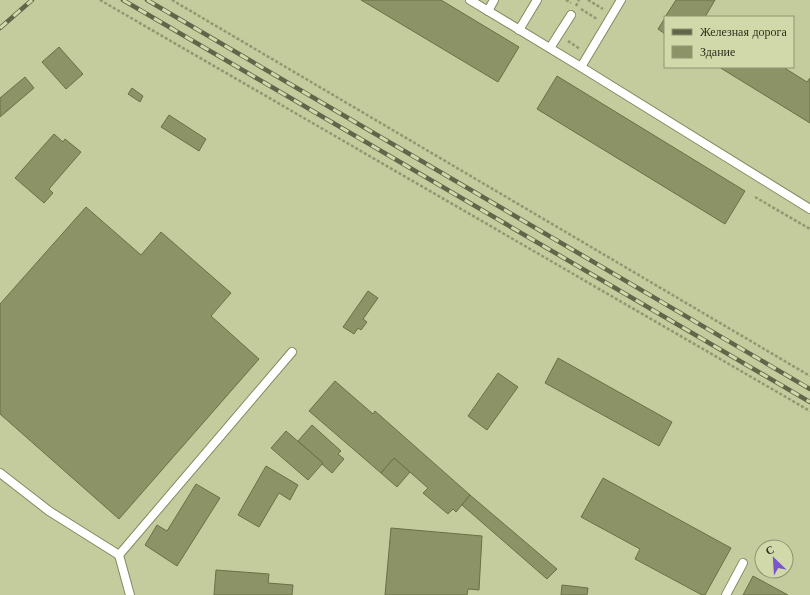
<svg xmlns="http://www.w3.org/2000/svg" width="810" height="595" font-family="'Libre Baskerville',serif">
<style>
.building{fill:#8c9367;stroke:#6a7046}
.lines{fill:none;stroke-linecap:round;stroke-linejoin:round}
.lane-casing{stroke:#848a5f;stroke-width:10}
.path{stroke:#919772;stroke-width:2.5;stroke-dasharray:3 2;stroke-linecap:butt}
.lane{stroke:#fff;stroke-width:8}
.rail-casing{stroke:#616549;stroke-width:4.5}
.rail{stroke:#d1d8aa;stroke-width:3;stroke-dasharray:9;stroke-linecap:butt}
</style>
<rect width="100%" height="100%" fill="#c4cb9d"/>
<g class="building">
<polygon points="361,0 441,0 519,47 498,82"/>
<polygon points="676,0 715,0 705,17 665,17"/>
<polygon points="665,18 665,34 658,29"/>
<polygon points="59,47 83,74 66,89 42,62"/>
<polygon points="719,67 783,67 807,82 810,78 810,123"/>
<polygon points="557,76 745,191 725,224 537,109"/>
<polygon points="25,77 34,88 0,117 0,98"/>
<polygon points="132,88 143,96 140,102 128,94"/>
<polygon points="169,115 206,139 199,151 161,127"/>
<polygon points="54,134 63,142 65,139 81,152 49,189 53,193 44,203 15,178"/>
<polygon points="86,207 141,255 161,232 231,293 211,316 259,359 119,519 0,414 0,304"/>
<polygon points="368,291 378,298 363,319 367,322 361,330 358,328 354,334 343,327"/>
<polygon points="558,358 672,422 659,446 545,383"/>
<polygon points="498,373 518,387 487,430 468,416"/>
<polygon points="335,381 373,414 375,411 470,495 456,512 453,509 448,514 423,493 428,488 394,458 381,473 309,411"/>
<polygon points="312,425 341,451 338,454 344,459 332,473 322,464 323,463 298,441"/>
<polygon points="286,431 323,463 308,480 271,448"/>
<polygon points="394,458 410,472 397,487 381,473"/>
<polygon points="266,466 298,485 290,500 279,493 259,527 238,515"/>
<polygon points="603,478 731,548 705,595 702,595 635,559 640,549 581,517"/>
<polygon points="196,484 220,498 177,566 145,545 157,525 167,531"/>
<polygon points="470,495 557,569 547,579 462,505"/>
<polygon points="391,528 482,536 479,590 468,589 467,595 385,595"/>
<polygon points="216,570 269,574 268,583 293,585 292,595 214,595"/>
<polygon points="753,576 788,595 743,595"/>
<polygon points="562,585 588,588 587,595 561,595"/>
</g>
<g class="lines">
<defs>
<g id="lane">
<polyline points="470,0 581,67 621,0"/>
<polyline points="488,11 494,0"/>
<polyline points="519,30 537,0"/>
<polyline points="550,48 571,15"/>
<polyline points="581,67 810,209"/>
<polyline points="0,473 49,511 119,555"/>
<polyline points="130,595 119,555 292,352"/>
<polyline points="726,595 743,563"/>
</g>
</defs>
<use href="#lane" class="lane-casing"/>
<g class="path">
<polyline points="100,0 810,411"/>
<polyline points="172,0 810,376"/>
<polyline points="566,0 571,3"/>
<polyline points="588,0 603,9"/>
<polyline points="576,6 579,0"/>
<polyline points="581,9 597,19"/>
<polyline points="568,41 580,49"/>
<polyline points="755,197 810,229"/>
</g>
<use href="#lane" class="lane"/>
<defs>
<g id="rail">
<polyline points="123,0 810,402"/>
<polyline points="147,0 810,389"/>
<polyline points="0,28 32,0"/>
</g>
</defs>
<use href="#rail" class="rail-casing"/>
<use href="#rail" class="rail"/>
</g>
<rect x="664" y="16" width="130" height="52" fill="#d1d8aa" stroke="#909572"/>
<rect x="672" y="29" width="20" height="6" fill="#616549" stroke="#909572"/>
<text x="700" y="36" font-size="12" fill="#2e301e">Железная дорога</text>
<rect x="672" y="46" width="20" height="12" fill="#8c9367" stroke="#909572"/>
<text x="700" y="56" font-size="12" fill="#2e301e">Здание</text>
<g transform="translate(774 559) rotate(335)"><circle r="19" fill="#d1d8aa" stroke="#909572"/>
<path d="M0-3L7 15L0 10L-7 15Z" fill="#7c55ce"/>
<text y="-6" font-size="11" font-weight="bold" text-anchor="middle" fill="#2e301e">С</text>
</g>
</svg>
